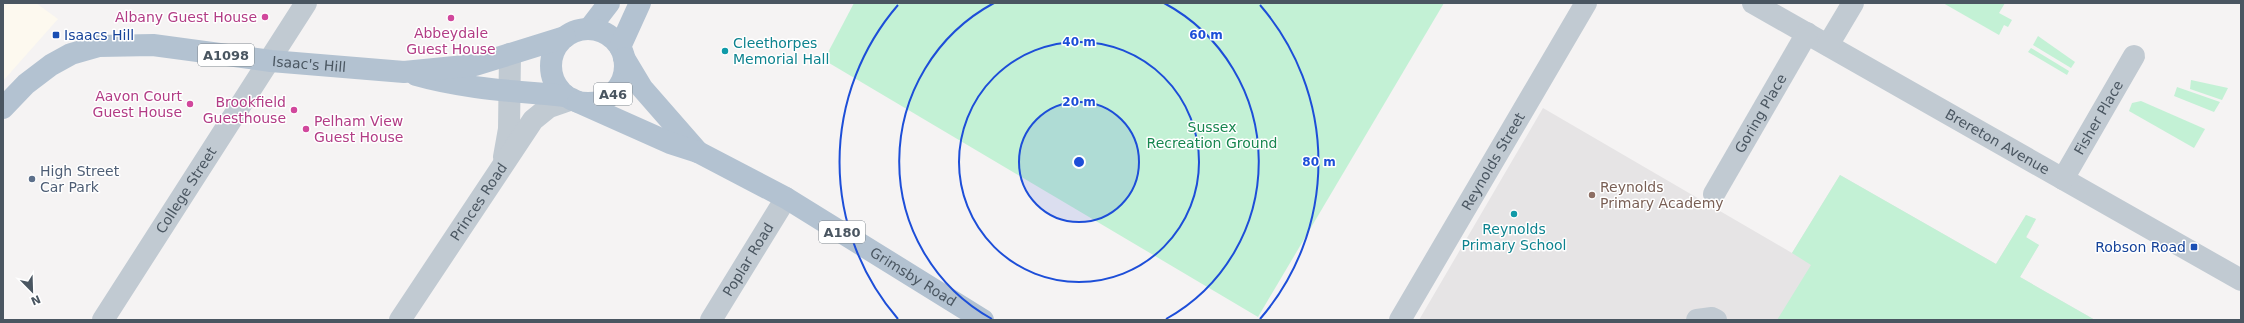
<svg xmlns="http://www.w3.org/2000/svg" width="2244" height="323" font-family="'DejaVu Sans',sans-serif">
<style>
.commercial{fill:#fdf9ef}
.education{fill:#e6e4e5}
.green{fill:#c3f1d5}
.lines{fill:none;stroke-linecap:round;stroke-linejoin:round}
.minor{stroke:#c1cad2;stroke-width:22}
.major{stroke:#b3c2d1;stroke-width:22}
.ring{fill:none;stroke:#1d4ed8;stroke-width:2}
.hotel-dot{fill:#d1479c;stroke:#fff;stroke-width:1.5}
.transit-dot{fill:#1a4fb4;stroke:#fff;stroke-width:1.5}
.culture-dot{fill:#0f9aa8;stroke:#fff;stroke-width:1.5}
.service-dot{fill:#5c6f8a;stroke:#fff;stroke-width:1.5}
.education-dot{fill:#8d6e63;stroke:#fff;stroke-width:1.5}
.labels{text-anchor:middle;stroke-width:3;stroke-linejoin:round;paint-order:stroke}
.shield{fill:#fff;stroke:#808990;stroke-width:1}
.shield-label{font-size:13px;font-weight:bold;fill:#4a5661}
.hotel-label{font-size:14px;fill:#b23c85;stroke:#fff;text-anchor:end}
.transit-label{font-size:14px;fill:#164399;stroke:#fff;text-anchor:start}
.culture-label{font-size:14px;fill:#0d838f;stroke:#fff;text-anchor:start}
.street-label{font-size:14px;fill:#4a5661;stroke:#fff}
.park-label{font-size:14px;fill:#17864f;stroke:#fff}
.service-label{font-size:14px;fill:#4e5e75;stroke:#fff;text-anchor:start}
.education-label{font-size:14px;fill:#785e54;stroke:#fff;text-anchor:start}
.centre{fill:#1d4ed8;stroke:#fff;stroke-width:2}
.ring-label{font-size:12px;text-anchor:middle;font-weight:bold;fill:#1d4ed8;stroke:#fff;stroke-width:3;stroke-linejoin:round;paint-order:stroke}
</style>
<rect width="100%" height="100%" fill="#f5f3f3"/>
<polygon class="commercial" points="3,3 36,3 58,19 3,81"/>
<polygon class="education" points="1543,108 1792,253 1840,175 1996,264 2026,215 2036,219 2026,238 2039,245 2020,277 2095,320 1419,320"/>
<g class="green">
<polygon points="854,3 1444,3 1258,317 824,60"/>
<polygon points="1943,3 2005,3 1999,13 2012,20 2008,27 2004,25 1999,35"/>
<polygon points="2038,36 2075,62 2071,68 2033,45"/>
<polygon points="2031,48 2069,71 2067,75 2028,52"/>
<polygon points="2191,80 2228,88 2222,100 2190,89"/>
<polygon points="2177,87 2220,102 2214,112 2174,96"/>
<polygon points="2141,101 2205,129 2194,148 2129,111 2132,103"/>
<polygon points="1840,175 1996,264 2026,215 2036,219 2026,237 2039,245 2020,277 2095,320 1777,320 1811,265 1792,253"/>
</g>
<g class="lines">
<g class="minor">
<path id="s1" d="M1753 3 2241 280"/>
<polyline points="1828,45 1853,3"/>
<polyline points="504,157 509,129 510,54"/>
<path id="s2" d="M2063 179 2134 56"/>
<path id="s3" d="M1714 194 1807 33"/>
<path id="s4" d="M103 320 306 3"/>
<path id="s5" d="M400 320 533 120 549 107 572 99"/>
<path id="s6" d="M711 320 786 198"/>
<path id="s7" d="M1400 320 1586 3"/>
<polyline points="1697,320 1712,318 1716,320"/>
</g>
<g class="major">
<polyline points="589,29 609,3"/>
<circle cx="588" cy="66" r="37"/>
<polyline points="620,47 640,3"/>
<polyline points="624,58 642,88 698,152"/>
<path d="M416 75C465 89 515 91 566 96"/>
<path id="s8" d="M578 102 670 143 698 152 786 198 983 320"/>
<path id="s9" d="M3 108 26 84 51 65 71 54 99 46 153 45 271 61 404 72 475 65 565 37"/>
</g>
</g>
<circle cx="1079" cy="162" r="60" fill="#1d4ed8" fill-opacity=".12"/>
<g class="ring">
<circle cx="1079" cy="162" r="60"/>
<circle cx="1079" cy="162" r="120"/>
<path d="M992 319A180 180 0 0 1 994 3M1164 3A180 180 0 0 1 1166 319"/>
<path d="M898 319A240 240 0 0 1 898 5M1260 5A240 240 0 0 1 1260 319"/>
</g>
<g class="hotel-dot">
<circle cx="265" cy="17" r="4"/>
<circle cx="451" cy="18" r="4"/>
<circle cx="190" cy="104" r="4"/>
<circle cx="294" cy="110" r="4"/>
<circle cx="306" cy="129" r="4"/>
</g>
<g class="transit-dot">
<rect x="52" y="31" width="8" height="8" rx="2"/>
<rect x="2190" y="243" width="8" height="8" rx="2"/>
</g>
<g class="culture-dot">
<circle cx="725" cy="51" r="4"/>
<circle cx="1514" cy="214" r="4"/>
</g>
<circle class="service-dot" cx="32" cy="179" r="4"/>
<circle class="education-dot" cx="1592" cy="195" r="4"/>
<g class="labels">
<g class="shield">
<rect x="198" y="44" width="56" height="22" rx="3"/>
<rect x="594" y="83" width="38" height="22" rx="3"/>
<rect x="819" y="221" width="46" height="22" rx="3"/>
</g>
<g class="shield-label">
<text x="226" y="60">A1098</text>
<text x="613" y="99">A46</text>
<text x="842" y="237">A180</text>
</g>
<g class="hotel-label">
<text x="257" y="22">Albany Guest House</text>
<text x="451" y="38" text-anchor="middle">Abbeydale<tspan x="451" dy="16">Guest House</tspan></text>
<text x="182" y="101">Aavon Court<tspan x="182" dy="16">Guest House</tspan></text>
<text x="286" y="107">Brookfield<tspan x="286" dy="16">Guesthouse</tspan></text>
<text x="314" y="126" text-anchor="start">Pelham View<tspan x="314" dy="16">Guest House</tspan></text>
</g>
<g class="transit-label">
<text x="64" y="40">Isaacs Hill</text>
<text x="2186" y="252" text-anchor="end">Robson Road</text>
</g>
<g class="culture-label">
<text x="733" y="48">Cleethorpes<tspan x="733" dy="16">Memorial Hall</tspan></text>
<text x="1514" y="234" text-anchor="middle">Reynolds<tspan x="1514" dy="16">Primary School</tspan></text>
</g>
<g class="street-label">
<text dy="5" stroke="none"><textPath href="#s9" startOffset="328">Isaac's Hill</textPath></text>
<text dy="5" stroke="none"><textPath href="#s3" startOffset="93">Goring Place</textPath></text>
<text dy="5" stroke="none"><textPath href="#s2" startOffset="71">Fisher Place</textPath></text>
<text dy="5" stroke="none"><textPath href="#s1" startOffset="281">Brereton Avenue</textPath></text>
<text dy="5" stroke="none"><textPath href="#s7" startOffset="184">Reynolds Street</textPath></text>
<text dy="5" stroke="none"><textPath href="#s4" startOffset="154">College Street</textPath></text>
<text dy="5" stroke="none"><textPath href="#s5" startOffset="142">Princes Road</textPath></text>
<text dy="5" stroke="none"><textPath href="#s6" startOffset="71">Poplar Road</textPath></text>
<text dy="5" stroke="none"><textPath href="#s8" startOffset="379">Grimsby Road</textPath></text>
</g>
<g class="park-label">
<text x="1212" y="132">Sussex<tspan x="1212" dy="16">Recreation Ground</tspan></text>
</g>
<g class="service-label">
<text x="40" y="176">High Street<tspan x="40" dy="16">Car Park</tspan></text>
</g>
<g class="education-label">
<text x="1600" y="192">Reynolds<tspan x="1600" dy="16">Primary Academy</tspan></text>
</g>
</g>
<circle cx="1079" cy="162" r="6" class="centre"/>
<g class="ring-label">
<text x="1206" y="39">60 m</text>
<text x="1079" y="46">40 m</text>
<text x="1079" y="106">20 m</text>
<text x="1319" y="166">80 m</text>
</g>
<rect width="2244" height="323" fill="none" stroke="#4a5661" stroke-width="8"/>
<g transform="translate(32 291) rotate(157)" stroke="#ffffff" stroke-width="3" paint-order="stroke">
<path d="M0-3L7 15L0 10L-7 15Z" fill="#4a5661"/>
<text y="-6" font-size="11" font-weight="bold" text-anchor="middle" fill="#4a5661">N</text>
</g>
</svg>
